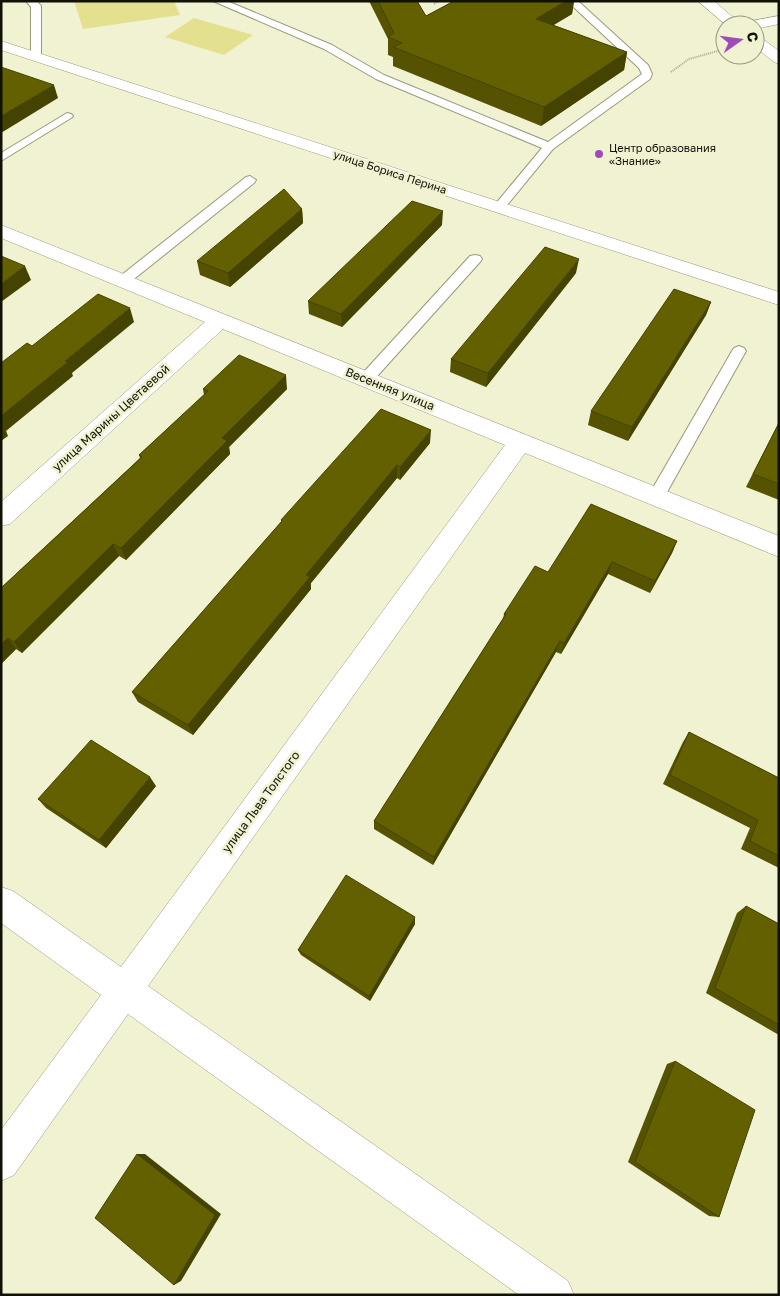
<svg xmlns="http://www.w3.org/2000/svg" width="780" height="1296" font-family="'Golos Text',sans-serif">
<style>
.green{fill:#e3e190}
.lines{fill:none;stroke-linecap:round;stroke-linejoin:round}
.lane-casing{stroke:#99997b;stroke-width:2}
.street-casing{stroke:#99997b;stroke-width:1}
.path{stroke:#a9aa91;stroke-width:2;stroke-dasharray:1 1;stroke-linecap:butt}
.lane{fill:#fff;fill-rule:evenodd}
.street{fill:#fff;fill-rule:evenodd}
.wall{fill:#555301}
.shaded-wall{fill:#454301}
.building{fill:#636001;stroke:#454301}
.poi-dot{fill:#9f4bb9;stroke:#f1f2d2;stroke-width:2}
.labels{text-anchor:middle;stroke-width:5;stroke-linejoin:round;paint-order:stroke}
.far-poi-label{font-size:11px;fill:#111106;stroke:#f1f2d2;text-anchor:start}
.far-street-label{font-size:11px;fill:#111106;stroke:#f1f2d2}
.street-label{font-size:12px;fill:#111106;stroke:#f1f2d2}
</style>
<rect width="100%" height="100%" fill="#f1f2d2"/>
<g class="green">
<polygon points="74,1 174,1 180,15 83,29"/>
<polygon points="194,18 253,35 224,55 165,37"/>
</g>
<g class="lines">
<defs>
<g id="lane">
<polygon points="26,1 37,1 41,6 41,57 36,60 31,57 31,7"/>
<polygon points="213,1 227,1 332,45 384,75 548,142 642,74 639,68 567,1 578,1 648,65 652,74 650,79 553,149 503,210 499,211 493,207 542,148 376,79 324,49"/>
<polygon points="67,113 71,114 73,116 71,118 1,161 1,153"/>
<polygon points="250,176 256,180 254,183 129,283 119,283 117,280 119,277 246,177"/>
<polygon points="475,255 480,256 482,259 480,262 371,383 361,383 359,379 361,375 470,256"/>
<polygon points="739,346 744,348 746,351 662,501 656,503 650,501 648,497 650,493 732,351 734,348"/>
</g>
<g id="street">
<polygon points="698,1 714,1 742,25 726,25"/>
<polygon points="779,16 779,24 755,29 755,25 744,25 746,22"/>
<polygon points="755,36 760,37 779,51 779,64 774,62 755,47"/>
<polygon points="1,41 779,292 779,305 1,50"/>
<polygon points="1,225 779,536 779,557 525,453 148,986 568,1281 574,1295 519,1295 128,1014 14,1175 1,1181 1,1130 101,995 1,923 1,887 13,891 121,967 505,445 223,329 10,524 1,526 1,502 205,322 1,238"/>
</g>
</defs>
<use href="#lane" class="lane-casing"/>
<use href="#street" class="street-casing"/>
<g class="path">
<polyline points="434,4 438,1"/>
<polyline points="671,72 689,59 725,49"/>
</g>
<use href="#lane" class="lane"/>
<use href="#street" class="street"/>
</g>
<g class="wall">
<polygon points="369,1 417,1 426,16 454,1 574,1 572,14 553,25 627,52 624,70 541,126 393,66 393,57 388,55 388,39"/>
<polygon points="302,209 303,223 230,287 200,275 197,261"/>
<polygon points="442,225 342,327 309,314 308,301"/>
<polygon points="576,273 486,387 450,372 451,359"/>
<polygon points="711,302 706,315 628,441 588,425 591,411"/>
<polygon points="203,389 287,389 229,447 230,454 126,560 119,556 22,653 16,649 1,664 1,588 140,458 139,455 204,395"/>
<polygon points="779,422 779,500 746,487"/>
<polygon points="430,443 400,480 397,478 311,583 311,589 193,735 138,702 132,692 281,522 281,520"/>
<polygon points="677,541 672,553 650,593 608,574 561,654 556,652 433,865 374,829 374,821 503,619 504,614 548,572"/>
<polygon points="689,732 779,778 779,868 741,849 750,828 663,784 683,742"/>
<polygon points="156,786 106,848 46,808 38,799"/>
<polygon points="746,906 779,924 779,1035 706,993 737,913"/>
<polygon points="415,924 370,1001 301,955 298,950"/>
<polygon points="675,1061 719,1217 709,1216 628,1162 667,1064"/>
</g>
<g class="shaded-wall">
<polygon points="566,1 574,1 572,14 534,37 536,19"/>
<polygon points="627,52 624,70 541,126 544,107"/>
<polygon points="54,85 58,98 1,133 1,116"/>
<polygon points="302,209 303,223 230,287 228,273"/>
<polygon points="443,211 442,225 342,327 341,314"/>
<polygon points="579,259 576,273 486,387 488,373"/>
<polygon points="25,266 31,280 1,302 1,284"/>
<polygon points="711,302 706,315 628,441 632,427"/>
<polygon points="130,308 134,322 72,373 73,376 6,431 8,436 1,441 1,416 65,361"/>
<polygon points="286,375 287,389 229,447 230,454 126,560 121,548 222,438"/>
<polygon points="431,430 430,443 400,480 400,467"/>
<polygon points="397,465 397,478 311,583 311,589 193,735 188,725 306,575"/>
<polygon points="677,541 672,553 650,593 655,581"/>
<polygon points="113,544 119,556 22,653 14,642"/>
<polygon points="612,562 608,574 561,654 564,643"/>
<polygon points="8,638 16,649 1,664 1,644"/>
<polygon points="560,641 556,652 433,865 434,857"/>
<polygon points="150,777 156,786 106,848 99,840"/>
<polygon points="415,917 415,924 370,1001 369,996"/>
<polygon points="137,1154 145,1154 221,1214 181,1281 174,1285"/>
</g>
<g class="building">
<polygon points="378,1 417,1 426,16 454,1 566,1 536,19 627,52 544,107 393,47 402,43 388,37 394,33"/>
<polygon points="1,67 54,85 1,116"/>
<polygon points="284,189 302,209 228,273 197,261"/>
<polygon points="412,201 443,211 341,314 308,301"/>
<polygon points="545,247 579,259 488,373 451,359"/>
<polygon points="1,256 25,266 1,284"/>
<polygon points="674,289 711,302 632,427 591,411"/>
<polygon points="98,294 130,308 65,361 68,362 1,416 1,363 27,343 32,346"/>
<polygon points="239,355 286,375 222,438 227,441 121,548 113,544 14,642 8,638 1,644 1,588 142,457 139,455 208,391 203,389"/>
<polygon points="381,409 431,430 400,467 397,465 306,575 310,577 188,725 132,692 282,521 281,520"/>
<polygon points="779,423 779,484 753,474"/>
<polygon points="591,504 677,541 655,581 612,562 564,643 560,641 434,857 374,821 506,614 504,614 535,566 548,572"/>
<polygon points="689,732 779,778 779,856 750,841 758,820 670,775"/>
<polygon points="91,740 150,777 99,840 38,799"/>
<polygon points="346,875 415,917 369,996 298,950"/>
<polygon points="746,906 779,924 779,1025 715,988"/>
<polygon points="675,1061 755,1110 719,1217 635,1162"/>
<polygon points="137,1154 215,1215 174,1285 95,1218"/>
</g>
<circle class="poi-dot" cx="599" cy="154" r="5"/>
<g class="labels">
<g class="far-poi-label">
<text x="609" y="152">Центр образования<tspan x="609" dy="13">«Знание»</tspan></text>
</g>
<g class="far-street-label">
<text transform="translate(390 172) rotate(18)" y="4">улица Бориса Перина</text>
</g>
<g class="street-label">
<text transform="translate(390 389) rotate(22)" y="4">Весенняя улица</text>
<text transform="translate(111 418) rotate(-42)" y="4">улица Марины Цветаевой</text>
<text transform="translate(261 802) rotate(-54)" y="4">улица Льва Толстого</text>
</g>
</g>
<rect width="780" height="1296" fill="none" stroke="#111106" stroke-width="5"/>
<g transform="translate(740 40) rotate(76)"><circle r="24" fill="#f1f2d2" stroke="#979880"/>
<path d="M0-4L9 19L0 12L-9 19Z" fill="#9f4bb9"/>
<text y="-8" font-size="14" font-weight="bold" text-anchor="middle" fill="#111106">С</text>
</g>
</svg>
